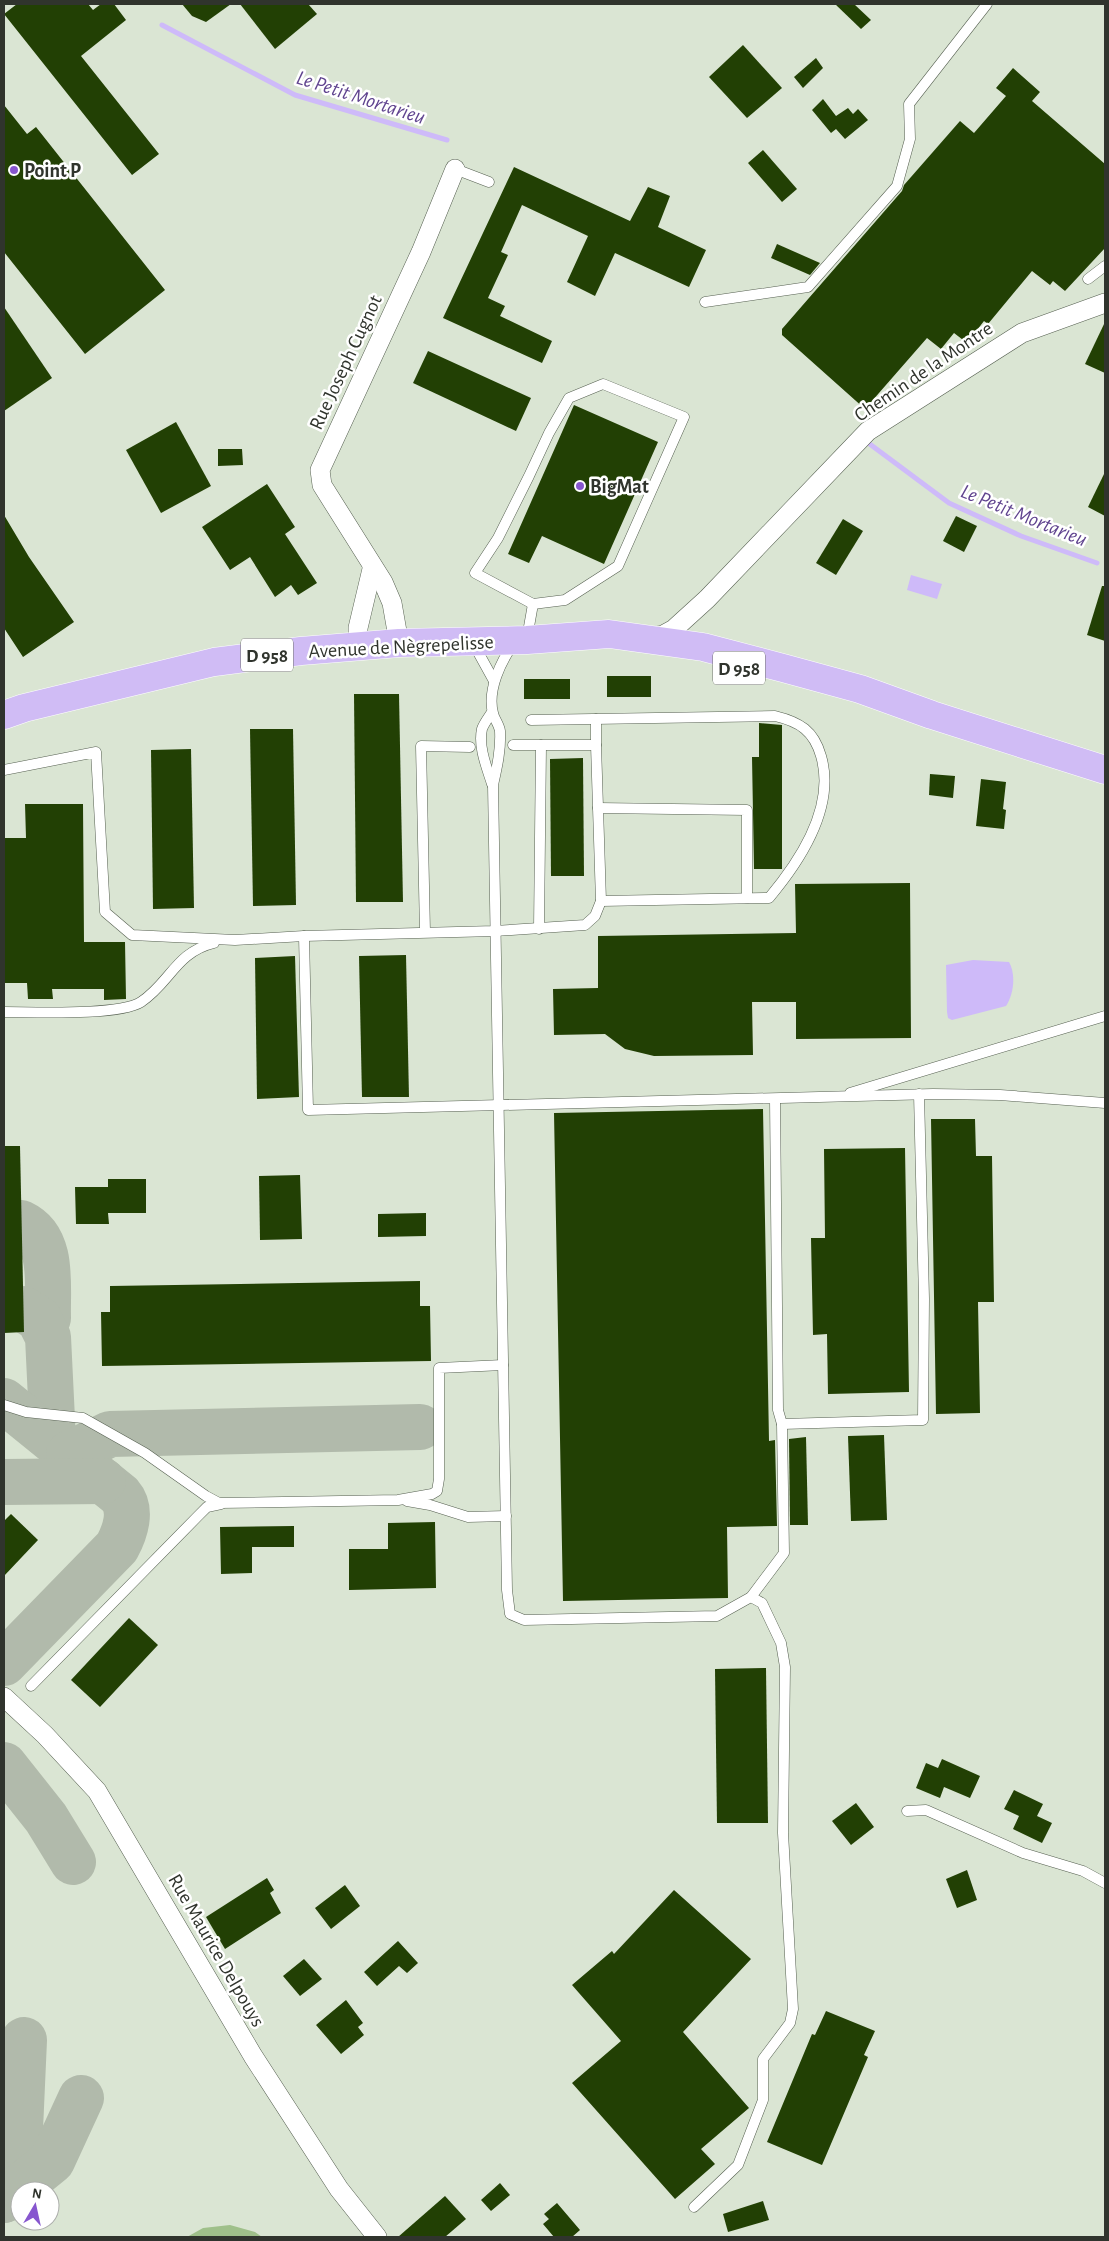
<svg xmlns="http://www.w3.org/2000/svg" width="1109" height="2241" font-family="'Alegreya Sans',sans-serif">
<style>
.green{fill:#9fc08a}
.water{fill:#cebaf9}
.lines{fill:none;stroke-linecap:round;stroke-linejoin:round}
.stream{stroke:#cebaf9;stroke-width:5}
.taxiway{stroke:#b1baab;stroke-width:46}
.building{fill:#224004}
.lane-casing{stroke:#566051;stroke-width:11}
.street-casing{stroke:#566051;stroke-width:20}
.primary-casing{stroke:#fff;stroke-width:29}
.lane{stroke:#fff;stroke-width:10}
.street{stroke:#fff;stroke-width:19}
.primary{stroke:#d0bcf5;stroke-width:28}
.poi-dot{fill:#8756cf;stroke:#fff;stroke-width:2}
.labels{text-anchor:middle;stroke-width:5;stroke-linejoin:round;paint-order:stroke}
.shield{fill:#fff;stroke:#6e716c;stroke-width:1}
.shield-label{font-size:19px;font-weight:bold;fill:#30342d}
.poi-label{font-size:20px;font-weight:bold;fill:#30342d;stroke:#fff;text-anchor:start}
.street-label{font-size:20px;fill:#30342d;stroke:#fff}
.water-label{font-size:21px;font-style:italic;fill:#60448f;stroke:#fff}
</style>
<rect width="100%" height="100%" fill="#dae5d3"/>
<polygon class="green" points="230,2225 255,2232 262,2237 187,2237 203,2228"/>
<g class="water">
<polygon points="911,575 942,584 937,599 907,590"/>
<path d="M973 960 1009 962C1016 974 1014 994 1006 1006L952 1020 948 1018 947 1012 946 965Z"/>
</g>
<g class="lines">
<g class="stream">
<polyline points="162,25 295,95 447,140"/>
<polyline points="867,442 949,503 1021,536 1097,563"/>
</g>
<g class="taxiway">
<path d="M21 1223C55 1239 47 1286 48 1318"/>
<polyline points="23,1309 39,1319 48,1337 53,1440"/>
<path d="M4 1401 120 1495C133 1510 125 1532 117 1547L4 1663"/>
<polyline points="69,1454 110,1434 420,1427"/>
<polyline points="4,1482 103,1481"/>
<polyline points="4,1765 46,1818 73,1862"/>
<polyline points="4,2200 14,2187 18,2174 24,2040"/>
<polyline points="4,2200 52,2161 81,2098"/>
</g>
</g>
<g class="building">
<polygon points="17,4 88,4 93,10 101,4 114,4 126,20 81,56 159,154 132,175 4,14"/>
<polygon points="182,4 231,4 206,22 192,16"/>
<polygon points="240,4 308,4 317,14 275,49"/>
<polygon points="835,4 854,4 871,20 861,29"/>
<polygon points="743,45 782,88 747,118 709,77"/>
<polygon points="816,58 823,68 803,88 794,77"/>
<polygon points="1013,68 1040,92 1032,101 1105,164 1105,248 1065,291 1053,281 1050,285 1032,271 988,324 984,321 967,343 954,333 941,349 927,338 865,409 782,335 782,329 902,191 904,185 960,121 974,133 1006,96 996,88"/>
<polygon points="823,99 836,116 848,108 853,114 858,109 868,120 845,139 836,129 831,133 812,110"/>
<polygon points="4,105 27,134 36,127 165,290 85,354 4,252"/>
<polygon points="763,150 797,189 782,202 748,163"/>
<polygon points="514,167 630,221 648,187 670,196 658,227 706,250 689,287 615,253 595,296 567,282 588,236 522,205 501,252 508,255 488,298 505,306 500,316 552,341 542,363 443,318"/>
<polygon points="777,244 820,263 810,275 771,258"/>
<polygon points="4,307 52,378 4,411"/>
<polygon points="1105,322 1105,373 1085,364"/>
<polygon points="428,351 531,398 516,431 413,383"/>
<polygon points="574,405 658,442 604,564 542,536 529,563 508,554"/>
<polygon points="176,422 211,486 161,513 126,450"/>
<polygon points="218,449 242,449 243,465 218,466"/>
<polygon points="1105,472 1105,516 1088,507"/>
<polygon points="267,484 295,527 285,534 317,583 298,595 291,585 275,597 250,557 230,570 202,527"/>
<polygon points="4,515 29,557 74,622 23,657 4,628"/>
<polygon points="956,516 977,526 964,552 943,541"/>
<polygon points="843,519 863,531 836,575 816,563"/>
<polygon points="1102,586 1105,586 1105,641 1087,635"/>
<rect x="607" y="676" width="44" height="21"/>
<rect x="524" y="679" width="46" height="20"/>
<polygon points="354,694 399,694 403,902 356,902"/>
<polygon points="759,723 782,725 782,869 754,869 752,757 759,757"/>
<polygon points="250,729 293,729 296,905 253,906"/>
<polygon points="191,749 194,908 153,909 151,750"/>
<polygon points="583,758 584,876 551,876 550,759"/>
<polygon points="930,774 955,776 953,798 929,795"/>
<polygon points="981,779 1006,782 1003,809 1006,810 1004,829 976,826"/>
<polygon points="25,804 83,804 84,942 125,942 126,999 104,1000 104,989 52,989 53,999 28,999 27,983 4,983 4,838 26,838"/>
<polygon points="910,883 911,1038 796,1039 796,1002 752,1002 753,1055 654,1056 625,1049 605,1034 554,1035 553,989 598,988 598,936 796,933 795,884"/>
<polygon points="406,955 409,1097 362,1097 359,956"/>
<polygon points="295,956 299,1097 257,1099 255,958"/>
<polygon points="763,1109 769,1441 775,1440 777,1526 727,1527 728,1598 563,1601 554,1113"/>
<polygon points="931,1119 975,1119 976,1156 992,1156 994,1302 978,1302 980,1413 936,1414"/>
<polygon points="4,1146 20,1146 24,1332 4,1333"/>
<polygon points="905,1148 909,1392 828,1394 827,1334 813,1335 811,1238 825,1238 824,1149"/>
<polygon points="300,1175 302,1239 260,1240 259,1176"/>
<polygon points="108,1179 146,1179 146,1213 108,1213 109,1224 76,1224 75,1187 108,1187"/>
<polygon points="426,1213 426,1236 378,1237 378,1214"/>
<polygon points="420,1281 420,1306 430,1306 431,1361 102,1366 101,1312 110,1312 110,1286"/>
<polygon points="884,1435 887,1520 851,1521 848,1436"/>
<polygon points="806,1437 808,1525 790,1525 789,1439"/>
<polygon points="11,1514 38,1540 4,1576 4,1521"/>
<polygon points="435,1522 436,1588 349,1590 349,1549 388,1549 388,1523"/>
<polygon points="294,1526 294,1547 252,1547 252,1573 221,1574 220,1527"/>
<polygon points="129,1618 158,1645 100,1707 71,1680"/>
<polygon points="766,1668 768,1823 717,1823 715,1669"/>
<polygon points="942,1759 980,1776 970,1798 944,1787 940,1798 916,1788 926,1763 938,1768"/>
<polygon points="1014,1790 1043,1804 1037,1816 1052,1823 1042,1843 1013,1829 1019,1816 1004,1809"/>
<polygon points="856,1803 874,1827 851,1845 832,1821"/>
<polygon points="967,1870 977,1900 957,1908 946,1879"/>
<polygon points="267,1878 274,1890 270,1893 281,1913 225,1949 206,1917"/>
<polygon points="345,1885 360,1906 331,1929 315,1908"/>
<polygon points="674,1890 751,1959 683,2032 749,2108 701,2149 715,2164 675,2199 572,2083 621,2041 572,1985 612,1951 614,1954"/>
<polygon points="398,1941 418,1963 407,1973 399,1966 377,1986 364,1972"/>
<polygon points="304,1959 322,1979 300,1996 283,1976"/>
<polygon points="346,2000 363,2023 358,2027 364,2035 341,2054 316,2025"/>
<polygon points="826,2011 875,2031 864,2055 868,2057 822,2165 767,2142 812,2034 815,2035"/>
<polygon points="500,2183 510,2195 491,2211 481,2200"/>
<polygon points="445,2196 466,2219 445,2237 398,2237"/>
<polygon points="763,2201 769,2220 728,2232 723,2214"/>
<polygon points="557,2203 580,2230 572,2237 554,2237 543,2224 549,2219 544,2214"/>
</g>
<g class="lines">
<defs>
<g id="lane">
<polyline points="455,169 489,182"/>
<polyline points="1088,279 1105,266"/>
<polyline points="705,302 808,287 897,186 910,139 909,104 987,4"/>
<polygon points="603,384 684,417 618,566 565,600 533,604 475,573 498,538 529,476 549,433 569,398"/>
<polyline points="527,638 533,604"/>
<path d="M514 643C501 661 487 690 493 713 494 719 499 724 500 731 501 750 497 767 493 785L507 1590 510 1614 524 1620 717 1616 751 1597 784 1553 782 1424 778 1410 775 1099"/>
<polyline points="472,645 478,652 494,681"/>
<polyline points="596,719 596,745"/>
<path d="M531 720 775 716C800 722 814 731 821 756 836 807 801 860 769 898L601 901"/>
<polyline points="513,745 541,745 539,929"/>
<polyline points="4,770 96,752 105,912 132,935 235,940 304,936 495,931 585,925 595,916 601,901 596,745 541,745"/>
<path d="M492 784C487 768 478 747 482 729 484 723 489 717 492 712"/>
<polyline points="598,808 747,810 747,898"/>
<polyline points="425,932 421,746 470,747"/>
<polyline points="304,936 308,1110 933,1094 1000,1095 1105,1103"/>
<path d="M4 1012C33 1012 119 1016 141 1002 170 983 176 952 214 943"/>
<polyline points="850,1093 1105,1016"/>
<polyline points="4,1405 26,1412 83,1418 145,1453 206,1496 219,1503 398,1500 432,1494 437,1491 439,1479 439,1368 503,1365"/>
<polyline points="782,1424 923,1420 924,1299 919,1094"/>
<polyline points="407,1501 430,1505 468,1517 506,1516"/>
<polyline points="31,1686 198,1516 207,1507 221,1504"/>
<polyline points="907,1811 926,1810 1023,1853 1083,1871 1105,1883"/>
<polyline points="694,2207 738,2165 763,2100 763,2059 790,2023 793,2009 783,1833 785,1667 781,1643 762,1603 751,1597"/>
</g>
<g id="street">
<polyline points="651,637 663,635 674,629 707,599 868,431 1022,333 1105,303"/>
<polyline points="399,643 392,603 383,582 322,485 320,470 421,252 455,169"/>
<polyline points="358,645 358,628 372,569"/>
<polyline points="4,1697 45,1735 97,1791 253,2056 339,2189 377,2237"/>
</g>
<polyline id="primary" points="4,715 24,708 214,662 301,651 399,643 527,640 609,634 703,647 783,668 860,689 932,715 1105,770"/>
</defs>
<use href="#lane" class="lane-casing"/>
<use href="#street" class="street-casing"/>
<use href="#primary" class="primary-casing"/>
<use href="#lane" class="lane"/>
<use href="#street" class="street"/>
<use href="#primary" class="primary"/>
</g>
<g class="poi-dot">
<circle cx="14" cy="170" r="5"/>
<circle cx="580" cy="486" r="5"/>
</g>
<g class="labels">
<g class="shield">
<rect x="241" y="638.5" width="52" height="33" rx="4"/>
<rect x="713" y="651.5" width="52" height="33" rx="4"/>
</g>
<g class="shield-label">
<text x="267" y="662">D 958</text>
<text x="739" y="675">D 958</text>
</g>
<g class="poi-label">
<text x="24" y="177">Point P</text>
<text x="590" y="493">BigMat</text>
</g>
<g class="street-label">
<text transform="translate(345 362) rotate(-65)" y="7">Rue Joseph Cugnot</text>
<text transform="translate(923 371) rotate(-34)" y="7">Chemin de la Montre</text>
<text transform="translate(401 646) rotate(-3)" y="7">Avenue de Nègrepelisse</text>
<text transform="translate(217 1950) rotate(60)" y="7">Rue Maurice Delpouys</text>
</g>
<g class="water-label">
<text transform="translate(361 97) rotate(18)" y="7">Le Petit Mortarieu</text>
<text transform="translate(1024 515) rotate(22)" y="7">Le Petit Mortarieu</text>
</g>
</g>
<rect width="1109" height="2241" fill="none" stroke="#30342d" stroke-width="10"/>
<g transform="translate(35 2206) rotate(9)"><circle r="24" fill="#ffffff" stroke="#acaeab"/>
<path d="M0-4L9 19L0 12L-9 19Z" fill="#8756cf"/>
<text y="-8" font-size="14" font-weight="bold" text-anchor="middle" fill="#30342d">N</text>
</g>
</svg>
